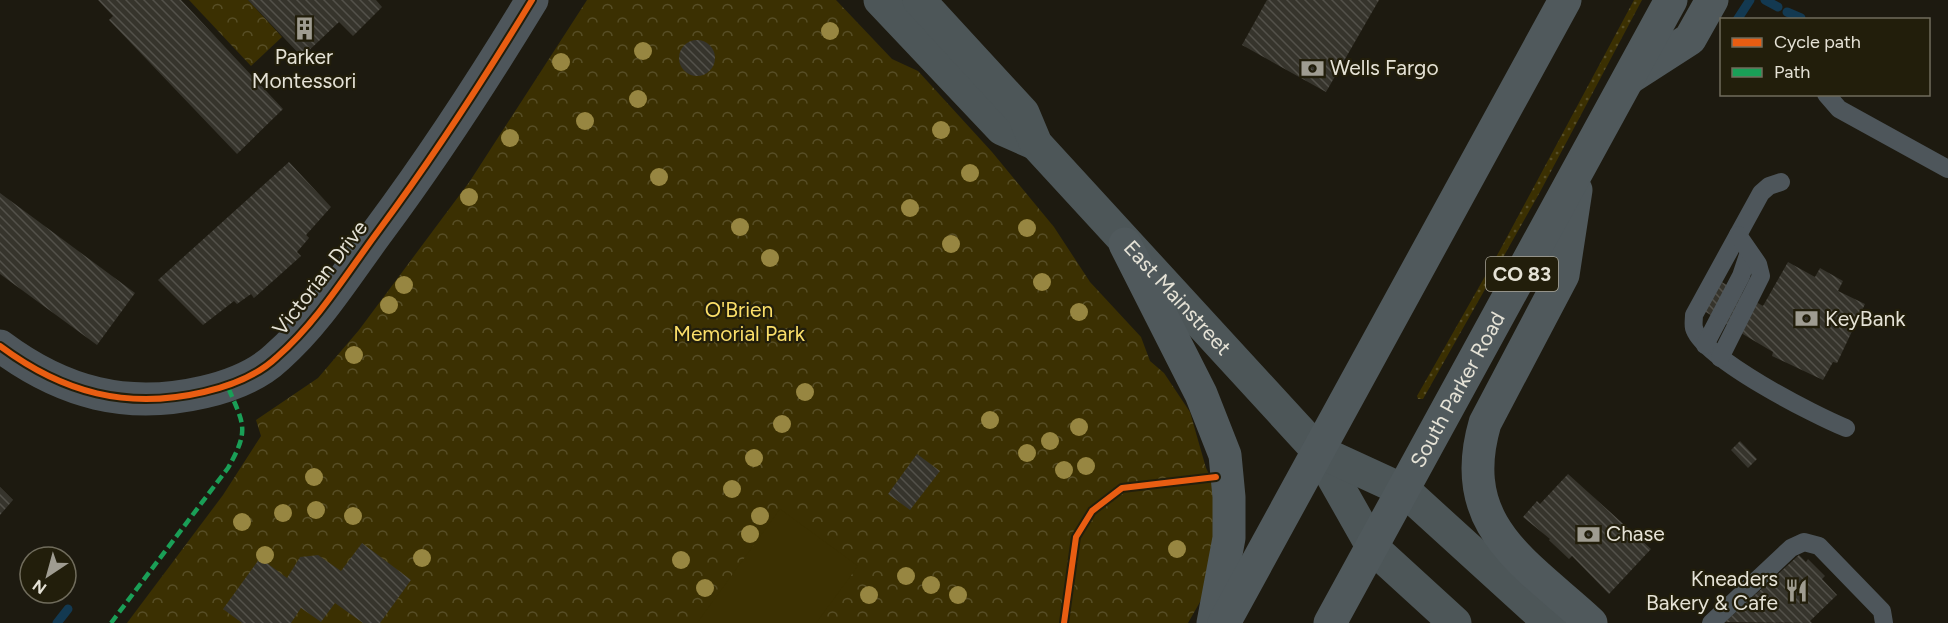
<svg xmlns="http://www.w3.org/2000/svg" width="1948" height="623" font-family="Figtree,sans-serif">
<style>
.grass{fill:url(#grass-dots)}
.forest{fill:url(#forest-crowns)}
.pitch{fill:#3b3002}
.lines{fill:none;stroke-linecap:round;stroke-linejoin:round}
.stream{stroke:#133951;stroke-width:9}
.building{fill:url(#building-back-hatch)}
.service{stroke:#4e565b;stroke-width:18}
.tertiary{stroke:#4e565b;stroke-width:33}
.primary{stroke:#4d5658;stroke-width:33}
.trunk{stroke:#50595c;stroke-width:33}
.quiet{stroke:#1a9f57;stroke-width:4.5;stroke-dasharray:9 4.5;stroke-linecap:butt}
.cycleway-casing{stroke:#221e0b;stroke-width:10}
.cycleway{stroke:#e95d12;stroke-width:6}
.tree{fill:#978641}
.labels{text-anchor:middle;stroke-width:4.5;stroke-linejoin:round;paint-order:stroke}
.shield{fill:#221e0b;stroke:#aaa799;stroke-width:1.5}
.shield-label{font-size:20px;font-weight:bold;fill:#e5e2d6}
.poi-label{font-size:21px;fill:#e5e2d6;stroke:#221e0b;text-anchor:start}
.street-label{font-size:21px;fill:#e5e2d6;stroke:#221e0b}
.park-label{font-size:21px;fill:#fade69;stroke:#221e0b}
</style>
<defs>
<pattern id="grass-dots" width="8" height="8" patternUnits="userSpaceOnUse" patternTransform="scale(1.5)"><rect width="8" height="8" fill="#3b3002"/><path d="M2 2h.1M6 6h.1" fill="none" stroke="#574e26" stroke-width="1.8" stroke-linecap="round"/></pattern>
<pattern id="forest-crowns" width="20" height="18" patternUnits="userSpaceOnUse" patternTransform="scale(1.5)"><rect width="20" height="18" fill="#3b3002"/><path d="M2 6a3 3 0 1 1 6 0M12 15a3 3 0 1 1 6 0" fill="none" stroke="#574e26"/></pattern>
<pattern id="building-back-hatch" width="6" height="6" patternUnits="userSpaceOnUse" patternTransform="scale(1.5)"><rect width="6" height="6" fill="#36342c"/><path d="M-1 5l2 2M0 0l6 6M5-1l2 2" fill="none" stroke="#53514a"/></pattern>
</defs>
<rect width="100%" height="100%" fill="#1d1a10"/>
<polygon class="grass" points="1634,0 1642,0 1540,192 1423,399 1418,399 1417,396 1500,250"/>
<g class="forest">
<polygon points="189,0 248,0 282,37 251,66"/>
<polygon points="587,0 836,0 892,59 918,71 992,152 1054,227 1090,282 1141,337 1150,361 1164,373 1190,412 1206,468 1217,490 1218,520 1204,595 1188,623 127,623 223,495 261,436 256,420 318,378 359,330 470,181"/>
</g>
<polygon class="pitch" points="780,509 858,566 816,623 697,623"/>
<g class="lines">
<g class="stream">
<polyline points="1765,0 1778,7"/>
<polyline points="1787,12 1801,18"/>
<polyline points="1737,20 1750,0"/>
<polyline points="57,623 68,609"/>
</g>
</g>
<g class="building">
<polygon points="98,0 181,0 283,109 237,154 109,20 113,16"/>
<polygon points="248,0 376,0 382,7 353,36 339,22 302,57"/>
<polygon points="1267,0 1379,0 1326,92 1242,45"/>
<circle cx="697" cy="58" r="18"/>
<polygon points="289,162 331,207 306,235 309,238 297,252 301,256 254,298 251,294 237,304 234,301 203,325 158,280"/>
<polygon points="0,193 135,293 97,345 0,274"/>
<polygon points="1788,262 1815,277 1820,268 1843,281 1838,291 1865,304 1837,363 1833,362 1823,380 1772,356 1773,352 1704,311 1720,281 1763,306"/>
<polygon points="1740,441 1757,459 1748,468 1731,450"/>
<polygon points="917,454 940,471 910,510 888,494"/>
<polygon points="1568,474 1651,549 1609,594 1572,556 1569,559 1549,540 1550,539 1523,517 1537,501 1540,504"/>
<polygon points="0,487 13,500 0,515"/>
<polygon points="362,543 411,580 380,623 363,623 335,603 321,622 301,608 291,623 242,623 223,609 260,558 287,578 300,557 310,556 318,555 341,571"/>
<polygon points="1799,555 1806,562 1808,559 1825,576 1822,579 1837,595 1810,621 1812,623 1725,622"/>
</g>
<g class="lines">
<g class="service">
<polyline points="1826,94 1839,109 1948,169"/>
<path d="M1781 182 1769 186 1761 193 1694 315C1694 319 1693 324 1694 328 1702 358 1816 416 1846 428"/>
<polyline points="1705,345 1741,276 1749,252"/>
<polyline points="1720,358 1761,276 1758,264 1738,235"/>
<polyline points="1711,623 1791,548 1804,542 1819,546 1882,611 1884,623"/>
</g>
<path class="tertiary" d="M0 346C63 393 127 410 204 392 230 386 258 375 277 357 318 321 347 273 379 230 434 156 484 79 532 0"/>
<g class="primary">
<polyline points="880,0 1002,129 1036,144"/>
<path id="s1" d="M919 0 1023 113 1036 144 1318 451 1373 548 1455 623"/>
<polyline points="1318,451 1405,491 1550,623"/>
</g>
<g class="trunk">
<polyline points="1631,77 1690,39 1712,0"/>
<path d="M1576 190 1563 275 1485 423C1455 526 1525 562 1591 623"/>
<polyline points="1125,244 1201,394 1225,455 1229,497 1229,538 1213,623"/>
<polyline points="1224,623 1565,0"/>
<path id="s2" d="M1330 623 1671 0"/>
</g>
<path class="quiet" d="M111 623 228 468C250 429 244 425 227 385"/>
<defs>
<g id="cycleway">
<path d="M0 346C63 393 127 410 204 392 230 386 258 375 277 357 318 321 347 273 379 230 434 156 484 79 532 0"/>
<polyline points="1064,623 1076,537 1092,511 1122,488 1216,477"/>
</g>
</defs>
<use href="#cycleway" class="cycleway-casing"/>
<use href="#cycleway" class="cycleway"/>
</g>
<g class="tree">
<circle cx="830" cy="31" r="9"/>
<circle cx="643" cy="51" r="9"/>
<circle cx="561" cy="62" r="9"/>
<circle cx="638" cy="99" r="9"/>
<circle cx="585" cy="121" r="9"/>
<circle cx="941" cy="130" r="9"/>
<circle cx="510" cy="138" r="9"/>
<circle cx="970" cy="173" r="9"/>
<circle cx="659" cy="177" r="9"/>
<circle cx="469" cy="197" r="9"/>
<circle cx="910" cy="208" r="9"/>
<circle cx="740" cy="227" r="9"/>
<circle cx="1027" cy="228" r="9"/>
<circle cx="951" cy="244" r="9"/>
<circle cx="770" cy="258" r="9"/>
<circle cx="1042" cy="282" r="9"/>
<circle cx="404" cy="285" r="9"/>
<circle cx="389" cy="305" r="9"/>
<circle cx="1079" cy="312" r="9"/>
<circle cx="354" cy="355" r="9"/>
<circle cx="805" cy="392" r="9"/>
<circle cx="990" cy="420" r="9"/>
<circle cx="782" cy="424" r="9"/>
<circle cx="1079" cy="427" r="9"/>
<circle cx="1050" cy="441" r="9"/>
<circle cx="1027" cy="453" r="9"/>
<circle cx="754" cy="458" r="9"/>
<circle cx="1086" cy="466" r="9"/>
<circle cx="1064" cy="470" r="9"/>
<circle cx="314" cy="477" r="9"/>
<circle cx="732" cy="489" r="9"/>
<circle cx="316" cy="510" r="9"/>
<circle cx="283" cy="513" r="9"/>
<circle cx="353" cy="516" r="9"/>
<circle cx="760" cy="516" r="9"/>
<circle cx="242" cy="522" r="9"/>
<circle cx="750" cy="534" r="9"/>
<circle cx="1177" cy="549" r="9"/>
<circle cx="265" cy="555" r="9"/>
<circle cx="422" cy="558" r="9"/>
<circle cx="681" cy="560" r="9"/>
<circle cx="906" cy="576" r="9"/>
<circle cx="931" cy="585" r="9"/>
<circle cx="705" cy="588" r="9"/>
<circle cx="869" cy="595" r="9"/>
<circle cx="958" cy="595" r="9"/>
</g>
<defs>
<symbol id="building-bare" viewBox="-9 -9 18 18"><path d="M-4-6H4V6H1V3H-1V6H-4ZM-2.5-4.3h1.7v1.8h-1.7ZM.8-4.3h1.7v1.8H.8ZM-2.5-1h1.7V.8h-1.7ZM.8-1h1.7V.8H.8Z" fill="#9f9c91" stroke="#221e0b" stroke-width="2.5" paint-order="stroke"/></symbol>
<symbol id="bank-bare" viewBox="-9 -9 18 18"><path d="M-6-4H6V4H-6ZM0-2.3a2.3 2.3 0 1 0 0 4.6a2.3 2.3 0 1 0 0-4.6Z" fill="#9f9c91" stroke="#221e0b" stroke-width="2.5" paint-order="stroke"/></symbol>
<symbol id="restaurant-bare" viewBox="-9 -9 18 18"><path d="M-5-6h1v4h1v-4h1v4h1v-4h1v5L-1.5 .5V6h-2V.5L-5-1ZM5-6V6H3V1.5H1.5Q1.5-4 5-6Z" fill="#9f9c91" stroke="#221e0b" stroke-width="2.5" paint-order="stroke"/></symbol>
</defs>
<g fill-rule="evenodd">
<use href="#building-bare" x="288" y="12" width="33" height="33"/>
<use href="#bank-bare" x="1296" y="52" width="33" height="33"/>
<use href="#bank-bare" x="1790" y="302" width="33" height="33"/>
<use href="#bank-bare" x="1572" y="518" width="33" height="33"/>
<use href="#restaurant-bare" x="1780" y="574" width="33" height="33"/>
</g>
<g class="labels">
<rect class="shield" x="1486" y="257" width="72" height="34" rx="4.5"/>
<g class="shield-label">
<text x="1522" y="281">CO 83</text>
</g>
<g class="poi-label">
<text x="304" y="64" text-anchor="middle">Parker<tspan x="304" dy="24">Montessori</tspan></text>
<text x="1330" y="75">Wells Fargo</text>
<text x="1825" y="326">KeyBank</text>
<text x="1606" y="541">Chase</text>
<text x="1778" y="586" text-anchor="end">Kneaders<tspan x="1778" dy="24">Bakery &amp; Cafe</tspan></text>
</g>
<g class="street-label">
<text transform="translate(320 278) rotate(-52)" y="7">Victorian Drive</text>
<text dy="7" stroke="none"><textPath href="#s1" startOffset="396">East Mainstreet</textPath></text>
<text dy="7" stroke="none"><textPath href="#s2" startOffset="266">South Parker Road</textPath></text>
</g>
<g class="park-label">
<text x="739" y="317">O'Brien<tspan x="739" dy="24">Memorial Park</tspan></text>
</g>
</g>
<rect x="1720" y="18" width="210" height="78" fill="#221e0b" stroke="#706c5c" stroke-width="1.5"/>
<rect x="1732" y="38" width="30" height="9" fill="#e95d12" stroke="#706c5c" stroke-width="1.5"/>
<text x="1774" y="48" font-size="18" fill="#e5e2d6">Cycle path</text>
<rect x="1732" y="68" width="30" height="9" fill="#1a9f57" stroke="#706c5c" stroke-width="1.5"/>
<text x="1774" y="78" font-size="18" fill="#e5e2d6">Path</text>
<g transform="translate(48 575) rotate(216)"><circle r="28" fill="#221e0b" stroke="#706c5c" stroke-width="1.5"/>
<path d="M0-4.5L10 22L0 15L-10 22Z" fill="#9f9c91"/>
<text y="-9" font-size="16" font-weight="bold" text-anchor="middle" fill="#e5e2d6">N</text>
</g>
</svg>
